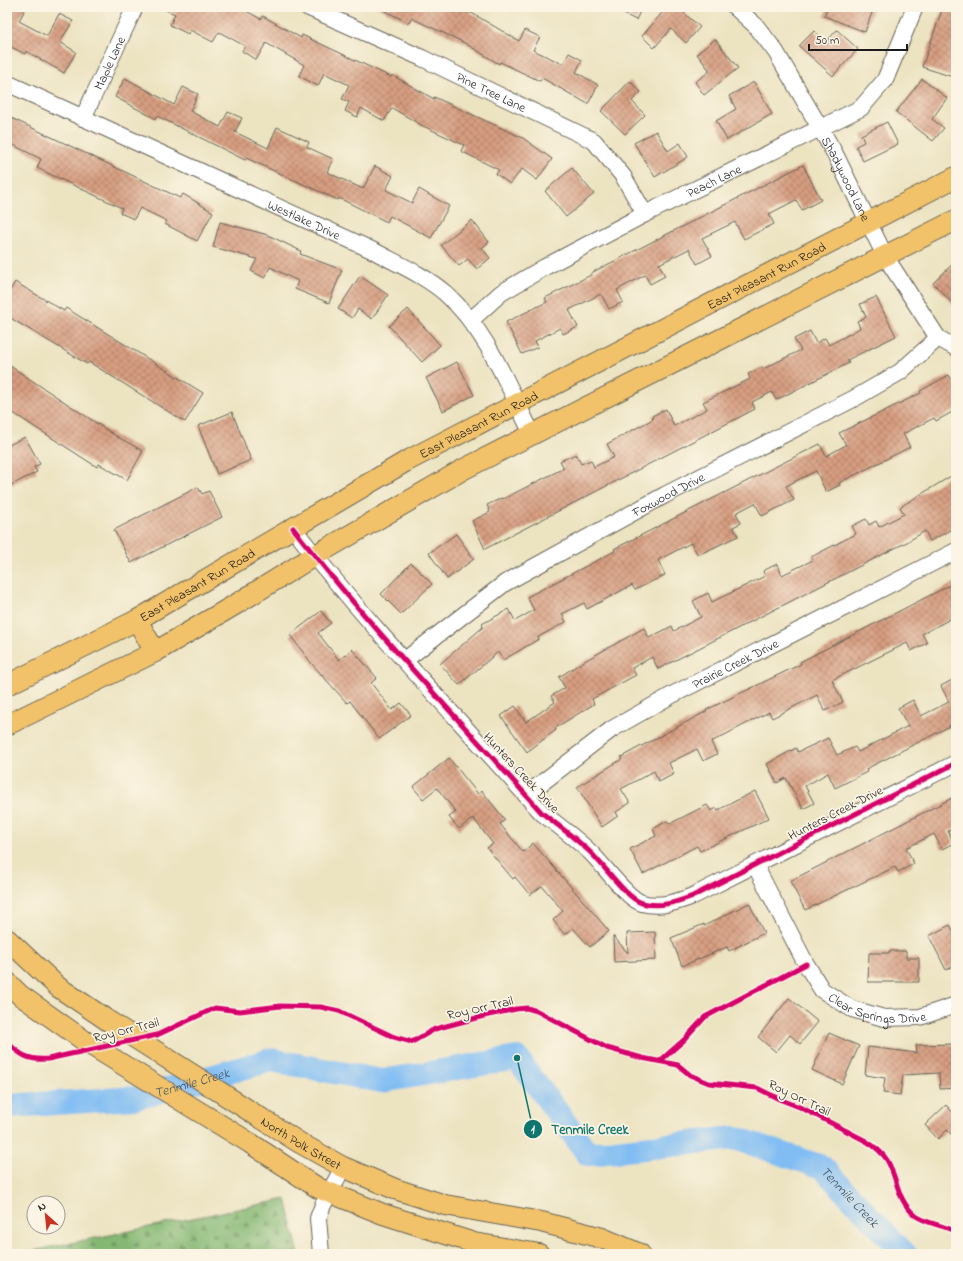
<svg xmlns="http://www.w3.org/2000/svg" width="963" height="1261" font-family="'Indie Flower',sans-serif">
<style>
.forest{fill:url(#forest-firs);stroke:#506a48}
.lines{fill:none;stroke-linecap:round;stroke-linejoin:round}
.river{stroke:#81bdf3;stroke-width:24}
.building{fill:url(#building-cross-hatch)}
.minor-casing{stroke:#656256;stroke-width:18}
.major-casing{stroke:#656256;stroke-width:22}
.minor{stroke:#fff;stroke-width:16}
.major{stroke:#f2c26a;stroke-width:20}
.cycleway-casing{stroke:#fcf5e5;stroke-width:8}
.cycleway{stroke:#d6006c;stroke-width:5}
.labels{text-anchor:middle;stroke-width:3.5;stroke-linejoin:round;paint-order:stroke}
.street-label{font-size:13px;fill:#1c1c1c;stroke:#fcf5e5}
.water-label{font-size:14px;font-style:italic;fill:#3f5467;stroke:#fcf5e5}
.leader{fill:none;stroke:#0f766e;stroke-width:1.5}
.callout-dot{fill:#0f766e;stroke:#fcf5e5;stroke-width:1.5}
.mark-label{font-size:12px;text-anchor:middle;font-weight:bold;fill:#fff}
.callout-label{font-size:14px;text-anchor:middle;font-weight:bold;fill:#0f766e;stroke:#fcf5e5;stroke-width:3.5;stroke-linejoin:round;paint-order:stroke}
</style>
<defs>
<pattern id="forest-firs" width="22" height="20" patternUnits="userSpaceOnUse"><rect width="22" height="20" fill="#85b873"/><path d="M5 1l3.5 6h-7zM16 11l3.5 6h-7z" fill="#6c955e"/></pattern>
<pattern id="building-cross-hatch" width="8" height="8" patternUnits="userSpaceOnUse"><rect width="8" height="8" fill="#d79e81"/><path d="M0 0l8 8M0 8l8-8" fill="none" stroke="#ae8069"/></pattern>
</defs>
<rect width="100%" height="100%" fill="#fcf5e5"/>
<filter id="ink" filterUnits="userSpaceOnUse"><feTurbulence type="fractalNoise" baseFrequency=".025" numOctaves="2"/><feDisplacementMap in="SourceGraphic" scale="8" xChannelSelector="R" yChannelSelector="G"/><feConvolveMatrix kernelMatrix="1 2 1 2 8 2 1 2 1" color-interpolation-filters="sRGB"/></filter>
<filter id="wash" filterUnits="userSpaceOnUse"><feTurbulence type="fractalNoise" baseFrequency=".012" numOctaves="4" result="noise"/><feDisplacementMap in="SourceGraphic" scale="16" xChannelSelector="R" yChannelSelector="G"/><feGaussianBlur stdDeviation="0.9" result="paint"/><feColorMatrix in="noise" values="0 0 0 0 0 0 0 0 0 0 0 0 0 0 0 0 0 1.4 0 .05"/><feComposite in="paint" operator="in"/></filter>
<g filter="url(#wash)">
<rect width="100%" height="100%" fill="#ece3c1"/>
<polygon class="forest" points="286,1199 299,1254 17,1254"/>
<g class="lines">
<path class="river" id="s1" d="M7 1106 136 1098 271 1060 382 1081 517 1058 588 1154 735 1138 822 1167 905 1254"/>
</g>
<g id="blocks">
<g class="building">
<polygon points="7,7 26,7 19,21 47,36 59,14 73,21 60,42 76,52 64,73 26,51 25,54 7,45"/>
<polygon points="159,7 239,7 261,19 263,16 301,38 302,35 391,77 392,75 434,99 434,97 523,138 552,159 537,180 522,169 510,184 496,174 499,170 461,151 464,145 421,125 392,108 384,121 361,108 357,117 345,111 349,102 342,99 349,85 324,73 318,86 299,76 304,65 266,43 256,60 242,51 245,46 219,32 213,42 190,30 188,34 170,25 175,14"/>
<polygon points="377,7 472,7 470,12 519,41 525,30 540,37 533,50 563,64 569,53 582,60 576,72 598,85 588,104 542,78 540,81 500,62 499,64 463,42 411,18 409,23"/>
<polygon points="610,7 642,7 636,20"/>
<polygon points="667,7 677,7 700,27 686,43 671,29 654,48 642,36"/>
<polygon points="828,7 874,7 865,32 824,16"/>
<polygon points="943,7 956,7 956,47 952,60 956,61 956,78 922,67"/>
<polygon points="837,30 858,49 833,76 799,46 814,31 826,42"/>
<polygon points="715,39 738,68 704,95 695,82 710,71 697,54"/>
<polygon points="125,78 174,105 183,87 198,94 190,111 220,127 228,112 242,118 235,132 268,148 277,127 309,142 307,147 333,159 327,172 363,189 375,166 393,176 386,190 412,203 419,189 449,206 431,238 390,216 387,222 339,198 338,200 246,158 245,160 157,116 156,119 115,97"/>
<polygon points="922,79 947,98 932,119 944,128 933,141 896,112"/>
<polygon points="630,81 641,92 632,101 645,115 625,134 601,111"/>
<polygon points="754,82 772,114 727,140 716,121 736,109 729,96"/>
<polygon points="7,116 180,198 183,194 213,212 197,241 165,224 167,221 140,208 134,219 120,213 122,208 37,168 41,159 7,142"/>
<polygon points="887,122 898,144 863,161 856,146 864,142 861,135"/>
<polygon points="656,131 668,151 680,143 688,157 655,177 634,143"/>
<polygon points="803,165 821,200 802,210 796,200 769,214 774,224 744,239 735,222 702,238 712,256 697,264 689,249 659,264 665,276 650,284 645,275 617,290 623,302 609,309 601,294 569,310 578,327 563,334 560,328 535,341 538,347 522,354 506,322 547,302 545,298 591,275 591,273"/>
<polygon points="572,168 594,194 566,217 545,191"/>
<polygon points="472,220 489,242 482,248 490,258 477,269 468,259 459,266 441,245"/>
<polygon points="220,222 268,235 301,251 300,254 342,270 329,303 295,289 298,281 270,267 265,278 251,271 257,259 213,247"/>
<polygon points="956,261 956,307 933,283"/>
<polygon points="360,276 388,295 372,319 358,309 352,318 338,309"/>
<polygon points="15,282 64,311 66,308 203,393 185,422 89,362 87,364 7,316 7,296"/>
<polygon points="876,297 896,336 847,360 849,363 776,400 772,392 752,402 755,409 485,549 472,521 490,512 487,505 502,498 503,499 564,468 560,461 576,454 581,464 591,460 594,467 614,457 607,444 653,419 652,416 666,409 674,426 707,409 703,402 750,379 748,374 762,367 763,369 801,350 794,339 810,331 816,343 825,338 829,345 853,332 860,328 857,321 866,317 860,304"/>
<polygon points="408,309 440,345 422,362 389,326"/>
<polygon points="457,362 474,395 443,411 426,378"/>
<polygon points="7,364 116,436 143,451 127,480 99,464 97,467 7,409"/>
<polygon points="949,375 956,387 956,410 936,421 934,418 903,434 910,447 839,483 840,485 826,492 816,471 786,486 794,500 762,516 755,503 736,513 741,523 733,527 738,536 698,555 691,543 658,560 665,575 635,590 632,585 587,609 584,603 562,614 566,622 538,637 539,639 503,660 498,652 459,685 440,664 483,627 482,624 509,609 515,621 534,610 527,597 615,551 614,549 820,444 826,456 846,445 839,433 921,393 920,391"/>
<polygon points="232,412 251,460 217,474 198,426"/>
<polygon points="25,437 40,464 34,467 37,472 7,487 7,446"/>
<polygon points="956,473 956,527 930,541 925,531 907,542 658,669 652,657 632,668 636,675 592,699 594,704 555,728 556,730 527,752 501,716 515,706 526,722 555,702 551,696 565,688 559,677 581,663 644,628 649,638 672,626 674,631 701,617 693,601 708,593 712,602 765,576 763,571 777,564 782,575 813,560 811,557 856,534 852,526 866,519 869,525 876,521 879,527 904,514 900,507"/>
<polygon points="198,487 202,494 209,491 222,517 131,563 114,530"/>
<polygon points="456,534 474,559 447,579 429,553"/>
<polygon points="411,563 432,584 401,614 381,594"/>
<polygon points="956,582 956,616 922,634 927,643 911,651 907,643 832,680 843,702 825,711 817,695 772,718 769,712 711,742 717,754 703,761 697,749 669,763 674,774 659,782 654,771 621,789 630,803 616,812 618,816 602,827 577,787 622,759 621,757 707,711 706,710 801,664 800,662"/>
<polygon points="321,611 331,623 318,633 339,660 352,649 377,678 371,683 392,710 401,703 411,715 379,739 350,701 347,703 312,664 290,635"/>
<polygon points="956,678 956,723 866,769 867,772 835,788 828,773 805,786 814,803 803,809 786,778 777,783 767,764 796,748 798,752 828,738 837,755 855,747 858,752 908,726 898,708 913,700 921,716 949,702 941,686"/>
<polygon points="449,758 478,794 482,791 505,820 500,824 523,852 533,843 609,931 590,947 573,928 565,935 553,920 563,911 542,886 530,895 515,877 513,879 487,848 493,844 473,818 459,829 449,817 456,812 437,788 423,799 413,787"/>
<polygon points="755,791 769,818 700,851 697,846 643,874 630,849 656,836 653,829 667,821 669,824 707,805 711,811 717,808 718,810"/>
<polygon points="956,796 956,828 948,831 954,843 942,849 934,834 906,848 914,864 898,872 895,867 805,910 790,881"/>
<polygon points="749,903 764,933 729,951 727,947 682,966 671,938 704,924 704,926"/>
<polygon points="950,925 956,936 956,965 946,970 929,936"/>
<polygon points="655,932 656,960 614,962 613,936 628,953 627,933"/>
<polygon points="889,951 906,951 906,958 919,958 919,982 868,982 869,953 889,953"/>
<polygon points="789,998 818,1022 800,1044 790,1035 776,1052 758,1037"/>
<polygon points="829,1033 859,1046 842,1084 812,1070"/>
<polygon points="954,1044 956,1088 940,1089 939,1073 903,1075 900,1095 883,1093 885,1078 865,1075 868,1047 917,1053 916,1045"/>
<polygon points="946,1105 956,1116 956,1139 947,1130 938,1139 925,1125"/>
</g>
</g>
</g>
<g filter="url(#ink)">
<use href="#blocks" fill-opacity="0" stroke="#656256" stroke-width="1"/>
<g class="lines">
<defs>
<g id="minor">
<path id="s2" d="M307 7 422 58 594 141 623 176 645 214"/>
<path id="s3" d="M735 7 756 26 776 52 834 152 885 256 938 338 956 348"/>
<path id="s4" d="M7 83 374 251C398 264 424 275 445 293 487 330 508 386 533 436"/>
<path id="s5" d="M83 118 135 7"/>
<path id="s6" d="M471 320 501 293 545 267 645 214 861 108 885 80 915 7"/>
<path d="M293 528C370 628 459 719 542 813 558 825 575 838 590 852 603 864 627 899 642 903 660 908 677 902 693 896L956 763"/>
<path id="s7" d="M405 660 505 583 665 495 855 398 900 372 938 338"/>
<path id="s8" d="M526 795 612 729 672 695 956 551"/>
<path id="s9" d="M755 865 806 964 822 990 852 1009 884 1018 920 1017 956 1005"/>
<polyline points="321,1254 318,1218 323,1205 343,1167"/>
</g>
<g id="major">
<polyline points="137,620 155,652"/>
<path id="s10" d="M7 685 137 620 405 462 956 177"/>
<polyline points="7,725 155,652 238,603 314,556 464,469 956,220"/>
<path id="s11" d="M7 939 58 987 110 1022 300 1143 343 1167 395 1189 445 1205 541 1222 602 1238 640 1254"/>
<polyline points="7,982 20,995 89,1044 250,1143 318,1188 383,1214 474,1243 539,1254"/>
</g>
</defs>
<use href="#minor" class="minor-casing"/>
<use href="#major" class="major-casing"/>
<use href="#minor" class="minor"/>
<use href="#major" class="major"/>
<defs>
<g id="cycleway">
<path d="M293 528C370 628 459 719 542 813 558 825 575 838 590 852 603 864 627 899 642 903 660 908 677 902 693 896L956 763"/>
<path d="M7 1042C20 1055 29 1061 48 1059L157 1035 215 1008 240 1011 280 1006 321 1007 339 1011 394 1037 412 1042 435 1029 484 1016 516 1009 527 1008 537 1011 607 1048 642 1058 678 1065 690 1075 709 1083 757 1088 779 1099 802 1108 866 1141C874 1146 882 1152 887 1160 898 1178 896 1200 916 1216 928 1224 943 1225 956 1232"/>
<polyline points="660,1061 684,1040 705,1017 806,964"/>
</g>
</defs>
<use href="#cycleway" class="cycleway-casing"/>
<use href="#cycleway" class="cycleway"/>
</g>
</g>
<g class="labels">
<g class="street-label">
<text dy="5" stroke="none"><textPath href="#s5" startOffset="61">Maple Lane</textPath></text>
<text dy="5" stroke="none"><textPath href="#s2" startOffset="203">Pine Tree Lane</textPath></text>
<text dy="5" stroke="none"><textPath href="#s3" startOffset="206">Shadywood Lane</textPath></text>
<text dy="5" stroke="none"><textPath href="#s6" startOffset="281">Peach Lane</textPath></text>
<text dy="5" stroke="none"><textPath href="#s4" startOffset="327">Westlake Drive</textPath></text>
<text dy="5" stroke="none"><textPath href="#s10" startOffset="863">East Pleasant Run Road</textPath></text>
<text dy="5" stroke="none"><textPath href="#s10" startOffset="539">East Pleasant Run Road</textPath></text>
<text dy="5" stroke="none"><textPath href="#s7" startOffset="312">Foxwood Drive</textPath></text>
<text dy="5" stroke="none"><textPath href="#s10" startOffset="215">East Pleasant Run Road</textPath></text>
<text dy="5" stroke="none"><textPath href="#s8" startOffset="248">Prairie Creek Drive</textPath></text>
<text transform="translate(522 772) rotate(47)" y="5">Hunters Creek Drive</text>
<text transform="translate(835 812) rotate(-27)" y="5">Hunters Creek Drive</text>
<text dy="5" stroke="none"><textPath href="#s9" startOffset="202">Clear Springs Drive</textPath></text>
<text transform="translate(480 1007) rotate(-13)" y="5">Roy Orr Trail</text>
<text transform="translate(126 1029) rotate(-14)" y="5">Roy Orr Trail</text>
<text transform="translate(800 1097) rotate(26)" y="5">Roy Orr Trail</text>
<text dy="5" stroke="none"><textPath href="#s11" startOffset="359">North Polk Street</textPath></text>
</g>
<g class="water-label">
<text dy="5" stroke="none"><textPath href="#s1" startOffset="187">Tenmile Creek</textPath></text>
<text dy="5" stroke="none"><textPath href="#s1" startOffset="919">Tenmile Creek</textPath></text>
</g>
</g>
<path class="leader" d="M517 1058L533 1129"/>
<g class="callout-dot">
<circle cx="517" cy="1058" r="4"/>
<circle cx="533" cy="1129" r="10"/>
</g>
<g class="mark-label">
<text x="533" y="1133">1</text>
</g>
<g class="callout-label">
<text x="590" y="1134">Tenmile Creek</text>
</g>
<rect width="963" height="1261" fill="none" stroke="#fcf5e5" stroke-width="24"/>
<g transform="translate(46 1215) rotate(333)"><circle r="19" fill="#fcf5e5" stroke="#a29e95"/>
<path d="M0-3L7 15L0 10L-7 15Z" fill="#c8321e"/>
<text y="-6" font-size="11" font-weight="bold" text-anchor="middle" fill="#1c1c1c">N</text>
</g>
<path d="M809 44v6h98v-6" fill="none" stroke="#1c1c1c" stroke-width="2"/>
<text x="815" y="44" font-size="12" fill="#1c1c1c" stroke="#fcf5e5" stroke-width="3" paint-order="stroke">50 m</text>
</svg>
